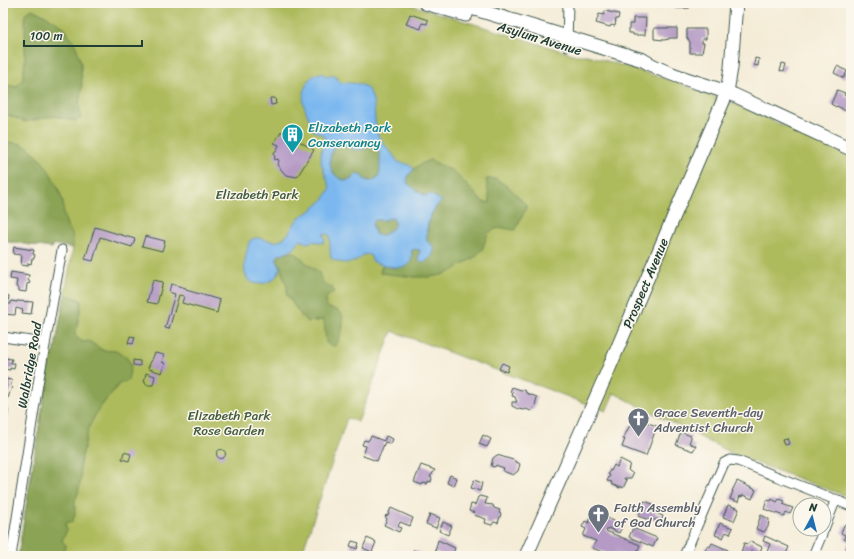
<svg xmlns="http://www.w3.org/2000/svg" width="854" height="559" font-family="Sriracha,sans-serif">
<style>
.green{fill:#aebb5d;stroke:#667c48}
.forest{fill:#8aa354;stroke:#547044}
.water{fill:#7cb8ef;stroke:#4e7a92;fill-rule:evenodd}
.building{fill:#b49ac5}
.lines{fill:none;stroke-linecap:round;stroke-linejoin:round}
.street-casing{stroke:#3f574c;stroke-width:11}
.secondary-casing{stroke:#3f574c;stroke-width:15}
.street{stroke:#fff;stroke-width:9}
.secondary{stroke:#fff;stroke-width:13}
.labels{text-anchor:middle;stroke-width:3;stroke-linejoin:round;paint-order:stroke}
.street-label{font-size:13px;fill:#1f3d34;stroke:#fbf7ec}
.culture-label{font-size:13px;fill:#0d838f;stroke:#fbf7ec;text-anchor:start}
.park-label{font-size:13px;fill:#435c3e;stroke:#fbf7ec}
.worship-label{font-size:13px;fill:#5b616d;stroke:#fbf7ec;text-anchor:start}
</style>
<rect width="100%" height="100%" fill="#fbf7ec"/>
<filter id="ink" filterUnits="userSpaceOnUse"><feTurbulence type="fractalNoise" baseFrequency=".025" numOctaves="2"/><feDisplacementMap in="SourceGraphic" scale="8" xChannelSelector="R" yChannelSelector="G"/><feConvolveMatrix kernelMatrix="1 2 1 2 8 2 1 2 1" color-interpolation-filters="sRGB"/></filter>
<filter id="wash" filterUnits="userSpaceOnUse"><feTurbulence type="fractalNoise" baseFrequency=".012" numOctaves="4" result="noise"/><feDisplacementMap in="SourceGraphic" scale="16" xChannelSelector="R" yChannelSelector="G"/><feGaussianBlur stdDeviation="0.9" result="paint"/><feColorMatrix in="noise" values="0 0 0 0 0 0 0 0 0 0 0 0 0 0 0 0 0 1.4 0 .05"/><feComposite in="paint" operator="in"/></filter>
<g filter="url(#wash)">
<rect width="100%" height="100%" fill="#f4ecd7"/>
<polygon class="green" points="3,3 405,3 576,55 587,55 673,81 740,106 851,157 851,498 735,455 614,393 606,411 392,331 358,422 347,418 301,556 18,556 51,354 54,354 73,248 53,244 52,248 3,241"/>
<g class="forest">
<polygon points="32,9 48,17 64,27 76,46 81,63 82,87 79,104 81,118 76,121 54,116 25,122 3,113 3,84 16,87 23,79 25,59 25,14"/>
<path d="M8 142C13 143 19 143 24 145 41 154 59 184 63 203 64 208 63 214 65 219 69 232 75 232 73 248L53 244 52 248 3 241V143Z"/>
<path d="M340 143C345 145 350 149 355 149 357 149 362 150 364 149 368 148 369 144 373 145 385 148 385 185 367 180 363 180 360 176 356 174L352 179 345 181C341 179 337 177 334 174 327 165 329 147 340 143Z"/>
<path d="M430 160 453 171 483 202 490 203 486 179H496L510 188 526 205V209L515 230 503 228 495 229 488 233 482 250 475 257 450 272 442 275 430 277H414L380 273 381 268 383 265 396 268 410 262 412 250 415 249 420 250V258L434 247 427 242C426 229 430 215 437 205 434 202 430 197 427 196 420 193 411 188 407 182 408 170 420 164 430 160Z"/>
<polygon points="390,218 394,219 396,223 393,228 384,235 376,235 372,223 375,220 384,220"/>
<path d="M295 252 309 265 319 272C321 280 323 286 332 287L334 292C326 296 325 298 327 307 331 309 338 309 341 313 346 320 341 340 335 346L330 345 326 343 324 320 308 322 302 317 287 295V287L278 259C280 253 289 252 295 252Z"/>
<polygon points="65,294 81,300 81,307 75,335 78,339 84,342 89,341 102,350 116,351 127,358 131,365 128,381 119,384 99,409 89,427 80,465 81,478 78,494 75,500 75,515 72,522 67,522 65,525 67,530 62,541 66,545 62,556 18,556 51,354 54,354"/>
</g>
<path class="water" d="M321 73 329 77 331 75 336 77 340 82C348 84 354 82 362 85 380 93 371 123 379 137 384 146 393 153 398 162L410 165 414 169C410 174 405 177 408 184L423 195 427 196 430 194 442 201C430 210 425 227 427 241L434 247C435 253 430 261 423 262L418 260 420 250 415 249 412 250C411 254 412 259 410 263 404 272 380 265 372 261L371 256 367 254 363 255C355 265 341 265 331 258 329 251 331 242 329 235L325 233 323 235 325 239 323 243 312 241 308 243 300 240 294 249 278 255 276 260C278 263 281 267 279 271 276 283 252 290 246 276 242 266 247 252 249 242 256 232 268 244 278 241 290 237 291 226 299 218 301 215 304 215 307 213 316 207 326 199 330 188L321 163V152L325 138 323 135 314 131C311 122 306 114 304 105 301 92 307 75 321 73ZM340 143C346 145 351 149 358 150 363 150 365 147 370 146 380 143 381 158 380 164 380 169 381 176 376 179 370 183 363 181 361 174H356L352 179 345 181C341 179 337 177 334 174 327 166 329 147 340 143ZM390 218 394 219 395 223 393 228 384 235H376L373 229 372 223 375 220H384Z"/>
<g id="blocks">
<g class="building">
<rect x="676" y="3" width="13" height="5"/>
<polygon points="605,11 619,14 618,19 616,19 615,26 611,25 610,27 596,23 599,14 604,15"/>
<polygon points="410,14 428,20 427,24 422,23 421,29 406,24"/>
<polygon points="633,18 646,18 645,35 633,35 633,33 629,33 629,24 633,24"/>
<polygon points="654,28 677,28 677,38 669,38 669,39 664,40 654,39"/>
<polygon points="687,29 706,29 706,39 702,39 702,43 704,43 702,53 690,53 690,42 687,38"/>
<polygon points="755,58 759,59 758,66 754,65"/>
<polygon points="782,64 786,65 784,72 780,71"/>
<polygon points="837,66 847,71 844,78 834,73"/>
<polygon points="837,90 845,93 844,95 851,99 851,109 849,113 837,106 836,107 831,104"/>
<polygon points="270,98 275,98 276,104 271,105"/>
<circle cx="295" cy="130" r="3"/>
<polygon points="282,131 314,150 297,177 286,175 277,165 279,161 278,159 275,160 274,152 276,152 279,145 274,143"/>
<polygon points="95,227 135,239 132,247 100,237 93,261 85,259"/>
<polygon points="145,236 165,241 162,251 142,246"/>
<polygon points="14,247 34,250 33,254 35,255 34,258 34,259 32,259 31,264 28,263 28,266 21,265 22,255 13,254"/>
<polygon points="11,272 29,275 28,279 30,283 27,284 26,292 19,291 19,288 16,287 17,280 10,279"/>
<polygon points="153,280 163,282 157,304 147,302"/>
<polygon points="171,284 186,288 186,290 220,300 217,313 182,303 184,296 179,295 169,329 165,328 175,294 169,292"/>
<polygon points="4,295 9,296 8,304 11,304 11,301 17,302 17,301 33,302 31,314 22,313 23,310 16,308 15,315 3,314"/>
<polygon points="130,336 135,337 133,344 128,343"/>
<polygon points="155,353 164,355 162,362 165,363 162,373 149,369 148,368"/>
<polygon points="3,358 12,359 11,363 15,363 14,369 10,368 10,370 3,369"/>
<polygon points="133,360 140,361 140,366 133,365"/>
<polygon points="502,363 509,366 507,372 499,369"/>
<polygon points="146,373 155,376 153,385 146,385 146,383 144,382"/>
<polygon points="3,379 12,380 11,386 13,388 11,389 8,398 3,397"/>
<polygon points="512,387 521,390 525,390 526,393 537,397 535,406 531,411 526,409 524,410 518,409 512,406 512,402 517,402 515,397 512,396 513,393 510,392"/>
<polygon points="3,406 7,407 8,412 4,424"/>
<polygon points="645,422 657,426 646,456 622,447 625,439 623,439 630,425 643,428"/>
<polygon points="681,432 691,436 691,438 689,443 696,446 693,451 676,445"/>
<polygon points="483,435 491,439 487,447 479,444"/>
<polygon points="371,436 384,441 386,436 393,439 391,444 385,442 377,461 363,456 366,446 362,445 364,440 368,441"/>
<polygon points="787,438 789,444 785,445 783,439"/>
<circle cx="221" cy="454" r="4.5"/>
<polygon points="124,452 131,454 129,461 122,459"/>
<polygon points="497,455 513,460 520,464 518,471 513,475 503,471 504,468 498,466 496,465 495,467 491,466 493,458"/>
<polygon points="620,459 630,464 628,470 633,474 631,478 624,478 624,479 627,480 623,488 620,486 620,488 611,484 612,482 607,481 610,475 608,474 610,470 611,471 614,465 617,467"/>
<polygon points="421,465 435,470 430,477 432,478 431,482 429,481 427,484 423,483 422,485 414,482"/>
<polygon points="450,475 457,478 454,486 447,483"/>
<polygon points="474,480 482,483 480,491 471,488"/>
<polygon points="737,481 756,490 752,499 743,495 742,497 740,496 738,502 730,499 733,491 732,491"/>
<polygon points="480,496 487,498 485,504 493,505 494,508 500,510 499,513 501,514 498,523 494,522 492,525 485,523 486,519 474,515 475,513 469,511 471,504 475,505 478,497"/>
<polygon points="772,499 777,502 779,499 784,501 782,504 793,508 790,514 786,512 784,516 764,509 767,500 771,501"/>
<polygon points="644,501 653,504 651,509 655,511 655,513 663,516 661,522 652,519 652,521 638,516 641,510 639,509 640,506 642,507"/>
<polygon points="728,505 739,509 734,521 723,517"/>
<polygon points="391,508 413,518 410,526 400,522 398,526 401,528 399,532 384,525 387,519 385,516 388,515"/>
<polygon points="600,510 605,512 603,516 623,525 619,533 608,528 606,531 640,545 635,556 614,556 592,548 596,541 583,536 586,529 582,527 585,521 589,523 591,516 596,518"/>
<polygon points="430,514 440,518 436,528 426,524"/>
<polygon points="761,515 769,519 768,527 764,532 756,529"/>
<polygon points="443,522 452,526 448,535 439,531"/>
<polygon points="720,523 733,528 730,534 726,532 723,538 715,535"/>
<polygon points="844,525 851,527 851,551 846,549 849,541 844,539 845,535 841,533"/>
<polygon points="633,528 657,538 653,547 629,537"/>
<polygon points="765,536 789,547 785,556 775,556 767,552 770,544 763,541"/>
<polygon points="367,538 376,542 372,552 363,548"/>
<polygon points="438,540 455,548 452,556 445,556 435,552"/>
<polygon points="352,541 359,543 357,549 350,546"/>
<polygon points="750,541 762,547 759,554 751,551 749,555 751,556 740,556 744,543 748,544"/>
<polygon points="712,543 728,550 727,556 703,555 707,546 710,547"/>
<polygon points="413,550 424,554 423,556 411,556"/>
</g>
</g>
</g>
<g filter="url(#ink)">
<use href="#blocks" fill-opacity="0" stroke="#3f574c" stroke-width="1"/>
<g class="lines">
<defs>
<g id="street">
<polyline points="567,46 568,3"/>
<polyline points="3,337 45,343"/>
<polyline points="824,529 836,499"/>
<polyline points="11,556 38,384 62,250"/>
<polyline points="684,556 724,463 730,460 738,461 851,506"/>
<polyline points="813,556 824,529"/>
</g>
<g id="secondary">
<polyline points="425,3 466,15"/>
<path d="M455 3 643 60C670 77 704 83 734 95L851 149"/>
<polyline points="526,556 606,375 727,92 731,68 736,3"/>
</g>
</defs>
<use href="#street" class="street-casing"/>
<use href="#secondary" class="secondary-casing"/>
<use href="#street" class="street"/>
<use href="#secondary" class="secondary"/>
</g>
</g>
<defs>
<symbol id="building-pin" viewBox="-11 -11 22 30"><path d="M0 17L-7.5 6A9.5 9.5 0 1 1 7.5 6Z" fill="#0f9aa8" stroke="#fbf7ec"/><path d="M-4-6H4V6H1V3H-1V6H-4ZM-2.5-4.3h1.7v1.8h-1.7ZM.8-4.3h1.7v1.8H.8ZM-2.5-1h1.7V.8h-1.7ZM.8-1h1.7V.8H.8Z" fill="#fff"/></symbol>
<symbol id="church-pin" viewBox="-11 -11 22 30"><path d="M0 17L-7.5 6A9.5 9.5 0 1 1 7.5 6Z" fill="#6b7280" stroke="#fbf7ec"/><path d="M-1.2-6h2.4v3.5h3.3v2.4h-3.3V6h-2.4V-.1h-3.3v-2.4h3.3Z" fill="#fff"/></symbol>
</defs>
<g fill-rule="evenodd">
<use href="#building-pin" x="280" y="122" width="25" height="34"/>
<use href="#church-pin" x="626" y="406" width="25" height="34"/>
<use href="#church-pin" x="586" y="502" width="25" height="34"/>
</g>
<g class="labels">
<g class="street-label">
<text transform="translate(540 38) rotate(17)" y="5">Asylum Avenue</text>
<text transform="translate(645 283) rotate(-67)" y="5">Prospect Avenue</text>
<text transform="translate(29 365) rotate(-80)" y="5">Walbridge Road</text>
</g>
<g class="culture-label">
<text x="308" y="132">Elizabeth Park<tspan x="308" dy="15">Conservancy</tspan></text>
</g>
<g class="park-label">
<text x="257" y="199">Elizabeth Park</text>
<text x="229" y="420">Elizabeth Park<tspan x="229" dy="15">Rose Garden</tspan></text>
</g>
<g class="worship-label">
<text x="654" y="417">Grace Seventh-day<tspan x="654" dy="15">Adventist Church</tspan></text>
<text x="614" y="512">Faith Assembly<tspan x="614" dy="15">of God Church</tspan></text>
</g>
</g>
<rect width="854" height="559" fill="none" stroke="#fbf7ec" stroke-width="16"/>
<g transform="translate(812 517) rotate(7)"><circle r="19" fill="#fbf7ec" stroke="#a3ada2"/>
<path d="M0-3L7 15L0 10L-7 15Z" fill="#1f6fb2"/>
<text y="-6" font-size="11" font-weight="bold" text-anchor="middle" fill="#1f3d34">N</text>
</g>
<path d="M24 40v6h118v-6" fill="none" stroke="#1f3d34" stroke-width="2"/>
<text x="30" y="40" font-size="12" fill="#1f3d34" stroke="#fbf7ec" stroke-width="3" paint-order="stroke">100 m</text>
</svg>
